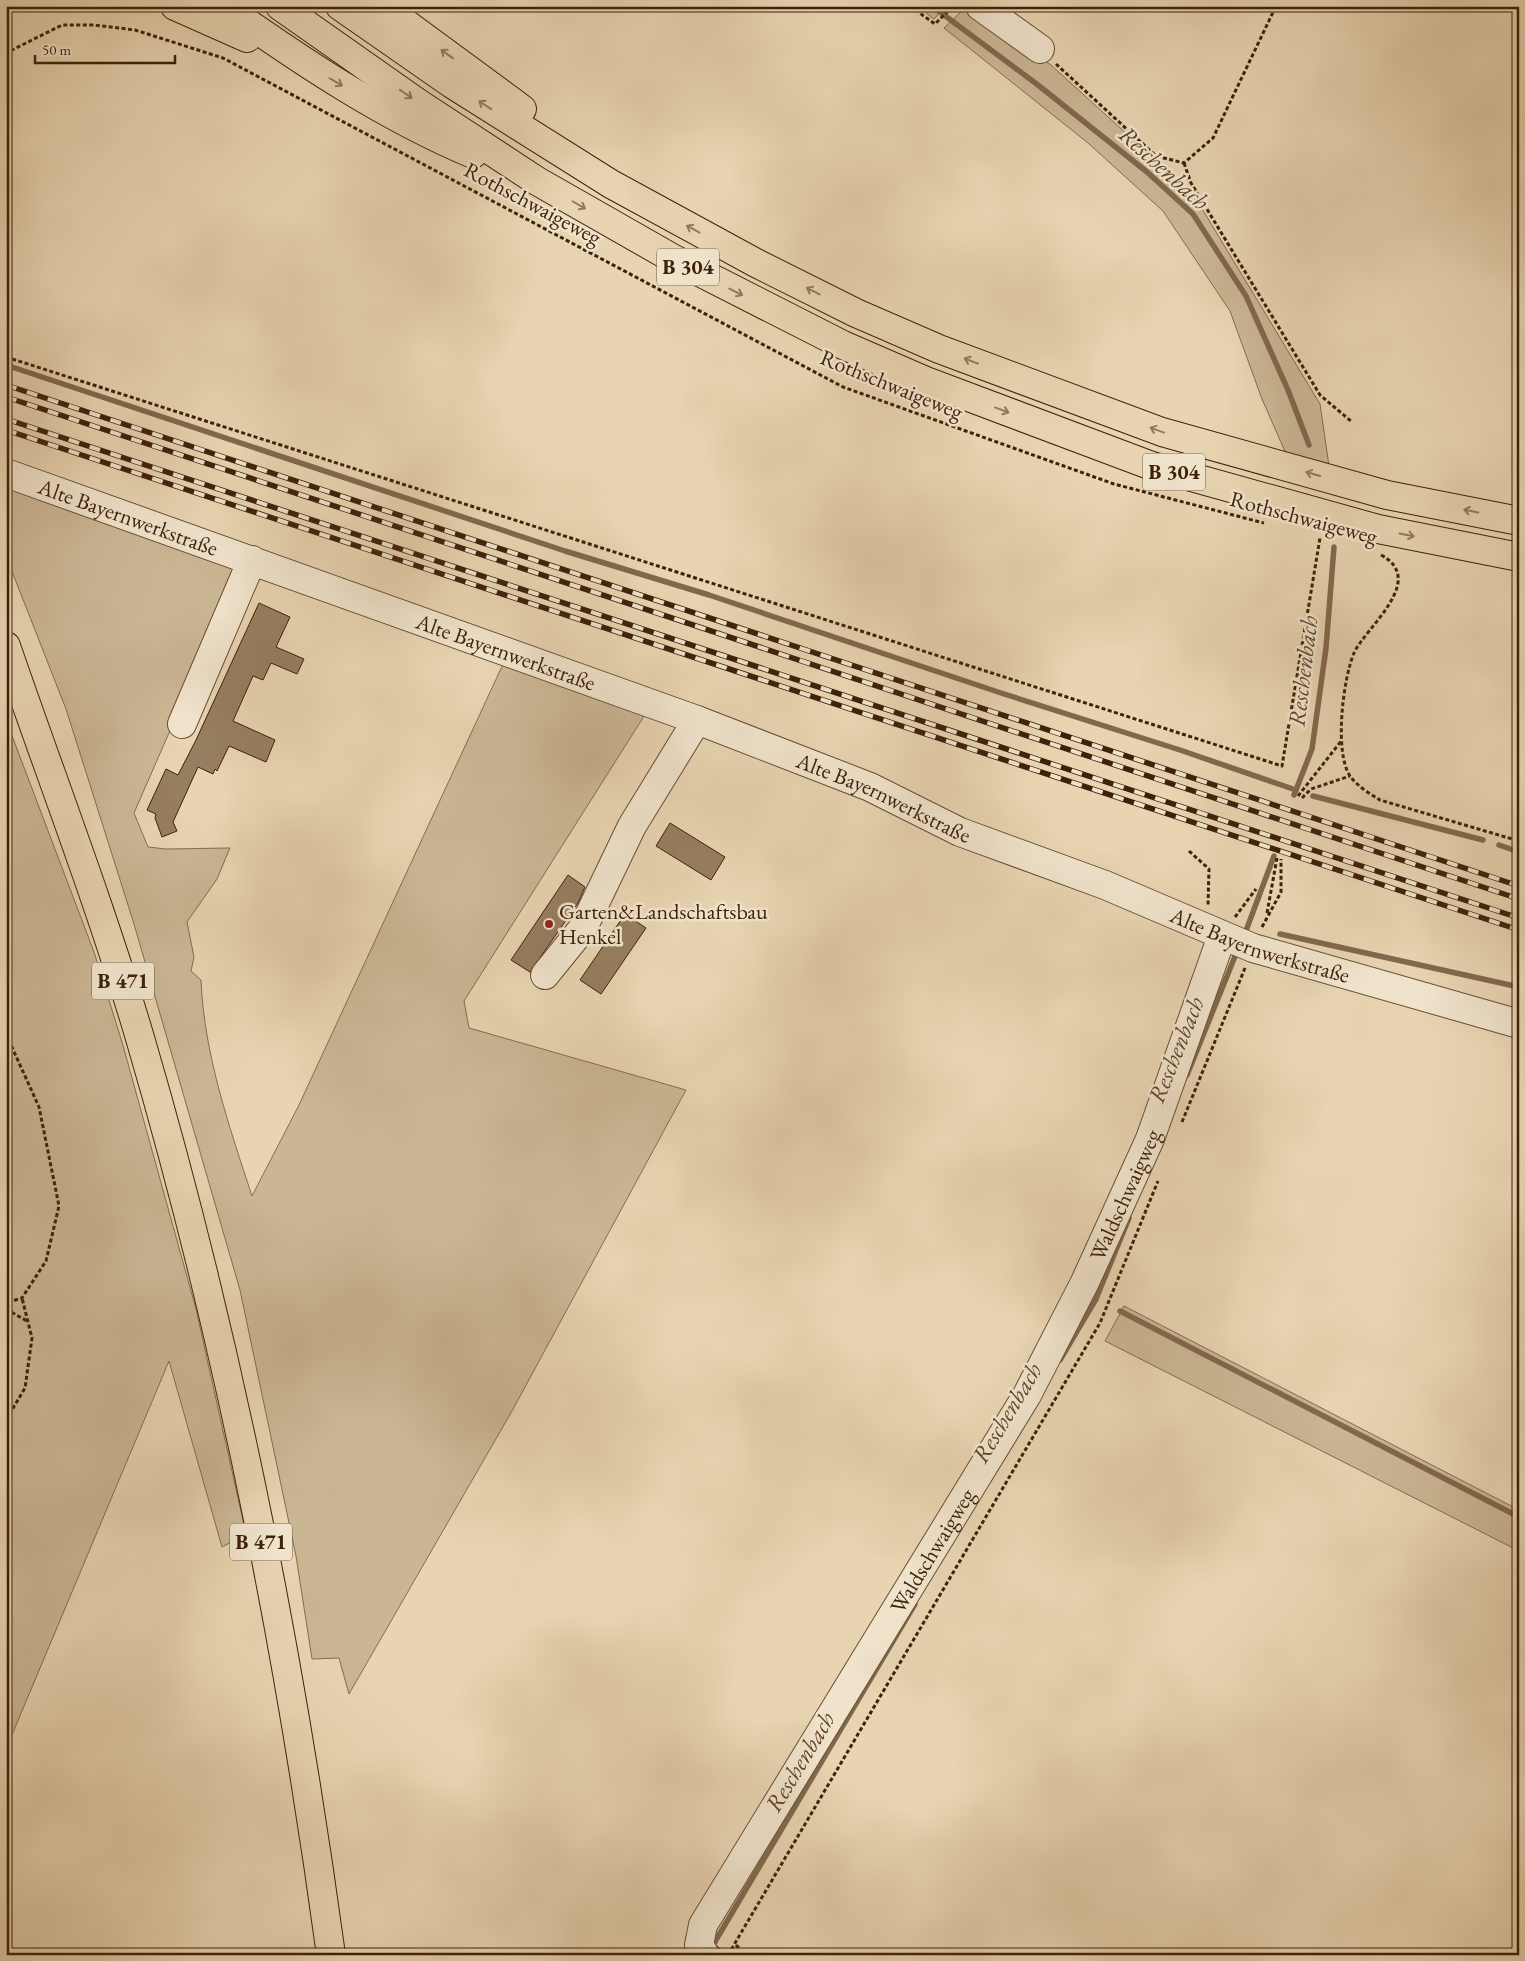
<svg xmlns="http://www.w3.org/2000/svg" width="1525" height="1961" font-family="'EB Garamond',serif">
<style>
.green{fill:#cbb694;stroke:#846c4e}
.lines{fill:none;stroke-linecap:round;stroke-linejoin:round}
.stream{stroke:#81684c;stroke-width:5.5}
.building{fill:#967e60;stroke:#3e2109}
.minor-casing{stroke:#684e33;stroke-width:30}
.highway-casing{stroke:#3e2109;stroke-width:30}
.path{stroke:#3e2109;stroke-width:3;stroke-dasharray:4 2.5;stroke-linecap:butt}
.minor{stroke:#f0e3cc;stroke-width:28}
.highway{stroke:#e8d4b1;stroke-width:28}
.rail-casing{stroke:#3e2109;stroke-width:5.5}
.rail{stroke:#f0e3cc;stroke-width:4;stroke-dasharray:11;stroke-linecap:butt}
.oneway{stroke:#937a5d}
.poi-dot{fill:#8f2418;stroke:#f0e3cc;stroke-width:2}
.labels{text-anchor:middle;stroke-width:5;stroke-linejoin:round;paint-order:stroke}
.shield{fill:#f0e3cc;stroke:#735b44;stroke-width:1}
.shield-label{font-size:21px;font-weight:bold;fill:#3e2109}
.street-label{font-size:22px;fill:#3e2109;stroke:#f0e3cc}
.poi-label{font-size:22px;fill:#3e2109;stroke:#f0e3cc;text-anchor:start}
.water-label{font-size:24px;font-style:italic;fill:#60442a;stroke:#f0e3cc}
</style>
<rect width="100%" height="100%" fill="#e8d4b1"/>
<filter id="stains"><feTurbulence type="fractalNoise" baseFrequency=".004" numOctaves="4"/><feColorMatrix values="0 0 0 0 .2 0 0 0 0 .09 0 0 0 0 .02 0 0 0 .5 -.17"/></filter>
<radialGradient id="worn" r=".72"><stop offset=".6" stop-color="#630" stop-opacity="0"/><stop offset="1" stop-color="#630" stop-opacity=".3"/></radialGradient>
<g class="green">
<polygon points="917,6 946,6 934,19"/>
<polygon points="967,6 973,6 1051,65 1183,185 1201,207 1320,404 1329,466 1287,456 1262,399 1230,311 1163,211 1088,143 944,28"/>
<path d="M6 482 241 568 134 813 148 847 166 849 230 848 217 879 187 922 194 957 191 971 201 980C204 1054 229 1126 252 1196L299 1105 504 662 646 713 464 1001 469 1028 686 1090 512 1411 349 1694 339 1658 312 1659 296 1556 240 1290 134 924 66 709 6 556Z"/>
<polygon points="6,720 94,952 122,1042 196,1309 246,1534 222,1547 169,1361 6,1749"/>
<polygon points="1124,1306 1519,1510 1519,1551 1105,1341"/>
</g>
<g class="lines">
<g class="stream">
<polyline points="932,6 1038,85 1147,172 1193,214 1246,296 1288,390 1309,445"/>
<polyline points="6,365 565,551 709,595 1001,693 1180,750 1296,790"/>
<polyline points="1294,795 1312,749 1326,648 1334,547"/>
<polyline points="1313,796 1483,840"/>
<polyline points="1499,845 1519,852"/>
<polyline points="1280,934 1519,987"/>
<polyline points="1244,936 1274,856"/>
<polyline points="1187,1075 1238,949"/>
<polyline points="1120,1311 1519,1517"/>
<polyline points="1060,1360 1096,1299 1129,1218"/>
<polyline points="723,1955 713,1945 915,1604"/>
</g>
</g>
<g class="building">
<polygon points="259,603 290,617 276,647 304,659 297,674 271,663 263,680 253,676 233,721 275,740 266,762 229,746 217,771 215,769 213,774 198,767 173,822 177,831 162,837 155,818 156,814 147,810 166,769 178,775 196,740"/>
<polygon points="670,823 725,857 711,880 656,846"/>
<polygon points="568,875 585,887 578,903 530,972 511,960"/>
<polygon points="625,914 646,928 601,994 580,980"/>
</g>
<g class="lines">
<defs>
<g id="minor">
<polyline points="980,6 1040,49"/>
<path id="s1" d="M6 473 697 720 870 787 960 832 1105 885 1253 948 1519 1024"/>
<polyline points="182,724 252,560"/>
<polyline points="545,975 583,928 632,826 697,720"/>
<path id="s2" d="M705 1955 699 1945 703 1925 1027 1395 1085 1282 1150 1139 1222 936"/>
</g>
<g id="highway">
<polyline points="175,6 247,38"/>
<path d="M223 6C303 62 383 116 473 154"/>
<polyline points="280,6 418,103 537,181 672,258 843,345 926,381 1152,466 1378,529 1519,557"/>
<polyline points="340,6 452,84 611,184 756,263 856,313 939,349 1162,432 1387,495 1519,521"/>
<polyline points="382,6 522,109"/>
<path d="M6 646C51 777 101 906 140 1038 228 1338 289 1646 331 1955"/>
</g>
</defs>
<use href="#minor" class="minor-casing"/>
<use href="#highway" class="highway-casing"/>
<g class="path">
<polyline points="910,6 935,24 953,6"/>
<polyline points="6,55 12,50 62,25 94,25 135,30 223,58 843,387 1114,484 1264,523"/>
<polyline points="1056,64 1156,156 1184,163 1213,138 1276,6"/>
<polyline points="1184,163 1191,183 1320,395 1352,422"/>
<polyline points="6,357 1282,766 1320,538"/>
<path d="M1381 555C1428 580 1365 628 1354 653 1343 679 1334 752 1350 776 1357 786 1370 794 1380 800L1519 841"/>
<polyline points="1298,796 1342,740"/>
<polyline points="1302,798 1311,789 1350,776"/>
<polyline points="1189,851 1209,869 1208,905"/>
<polyline points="1267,913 1277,858"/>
<polyline points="1235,917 1256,889"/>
<polyline points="1262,927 1281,892 1281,859"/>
<polyline points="6,1034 39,1107 59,1206 46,1261 22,1298 6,1303"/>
<polyline points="1182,1122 1245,968"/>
<polyline points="6,1309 27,1321"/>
<polyline points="6,1420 25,1388 32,1338 22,1298"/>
<polyline points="736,1945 746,1955"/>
<polyline points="728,1955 1100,1323 1158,1181"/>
</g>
<use href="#minor" class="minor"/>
<use href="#highway" class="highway"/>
<defs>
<g id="rail">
<polyline points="6,385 1519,886"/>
<polyline points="6,397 1519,899"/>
<polyline points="6,419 1519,918"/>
<polyline points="6,430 1519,930"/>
</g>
</defs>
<use href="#rail" class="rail-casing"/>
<use href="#rail" class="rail"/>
</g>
<defs><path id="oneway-shaft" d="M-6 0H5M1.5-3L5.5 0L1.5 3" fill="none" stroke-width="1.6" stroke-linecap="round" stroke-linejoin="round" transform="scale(1.25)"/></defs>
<g class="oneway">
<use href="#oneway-shaft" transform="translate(447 54) rotate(-144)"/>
<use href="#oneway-shaft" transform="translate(336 82) rotate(30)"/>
<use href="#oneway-shaft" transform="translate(406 94) rotate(35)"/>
<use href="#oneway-shaft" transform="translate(485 105) rotate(-147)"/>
<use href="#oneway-shaft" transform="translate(579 205) rotate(30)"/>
<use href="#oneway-shaft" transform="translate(693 229) rotate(-151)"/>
<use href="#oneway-shaft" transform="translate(813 291) rotate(-153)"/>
<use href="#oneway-shaft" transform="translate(736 292) rotate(27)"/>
<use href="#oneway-shaft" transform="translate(971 361) rotate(-159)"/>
<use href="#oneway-shaft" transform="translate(1002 410) rotate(21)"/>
<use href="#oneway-shaft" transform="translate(1157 430) rotate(-160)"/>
<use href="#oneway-shaft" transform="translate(1313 474) rotate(-164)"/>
<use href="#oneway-shaft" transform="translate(1471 511) rotate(-169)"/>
<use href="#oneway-shaft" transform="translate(1407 535) rotate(11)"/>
</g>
<circle class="poi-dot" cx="549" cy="924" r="5"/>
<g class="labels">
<g class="shield">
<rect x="657" y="248.5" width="62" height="37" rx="4"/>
<rect x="1143" y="453.5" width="62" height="37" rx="4"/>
<rect x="92" y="962.5" width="62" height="37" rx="4"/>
<rect x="230" y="1523.5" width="62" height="37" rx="4"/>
</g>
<g class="shield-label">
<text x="688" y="274">B 304</text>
<text x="1174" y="479">B 304</text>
<text x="123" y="988">B 471</text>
<text x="261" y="1549">B 471</text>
</g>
<g class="street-label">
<text transform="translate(533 203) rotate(28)" y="8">Rothschwaigeweg</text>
<text transform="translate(892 384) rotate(22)" y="8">Rothschwaigeweg</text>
<text dy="8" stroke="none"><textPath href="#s1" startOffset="130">Alte Bayernwerkstraße</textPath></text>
<text transform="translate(1304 517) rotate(15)" y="8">Rothschwaigeweg</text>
<text dy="8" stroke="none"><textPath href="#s1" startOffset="531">Alte Bayernwerkstraße</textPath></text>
<text dy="8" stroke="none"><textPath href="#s1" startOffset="936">Alte Bayernwerkstraße</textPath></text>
<text dy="8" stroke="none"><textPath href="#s1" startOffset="1341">Alte Bayernwerkstraße</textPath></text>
<text dy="8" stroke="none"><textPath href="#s2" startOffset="876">Waldschwaigweg</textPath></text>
<text dy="8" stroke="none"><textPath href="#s2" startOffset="471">Waldschwaigweg</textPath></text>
</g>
<g class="poi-label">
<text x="559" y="919">Garten&amp;Landschaftsbau<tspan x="559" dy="25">Henkel</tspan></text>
</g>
<g class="water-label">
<text transform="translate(1164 168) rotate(42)" y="8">Reschenbach</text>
<text transform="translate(1303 671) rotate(-83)" y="8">Reschenbach</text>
<text transform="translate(1176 1050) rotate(-68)" y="8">Reschenbach</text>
<text transform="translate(1007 1413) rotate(-59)" y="8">Reschenbach</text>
<text transform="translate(800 1762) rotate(-59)" y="8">Reschenbach</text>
</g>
</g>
<rect width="1525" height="1961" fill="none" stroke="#e8d4b1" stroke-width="25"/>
<rect x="8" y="8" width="1510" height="1946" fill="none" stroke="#3e2109" stroke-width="2.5"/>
<rect x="12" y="12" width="1500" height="1936" fill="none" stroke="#3e2109"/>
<path d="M35 55v8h140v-8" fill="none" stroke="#3e2109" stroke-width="2.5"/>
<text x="42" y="55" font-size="15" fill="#3e2109" stroke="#f0e3cc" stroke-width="4" paint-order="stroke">50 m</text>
<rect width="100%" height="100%" filter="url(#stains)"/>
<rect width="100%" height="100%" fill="url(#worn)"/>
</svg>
